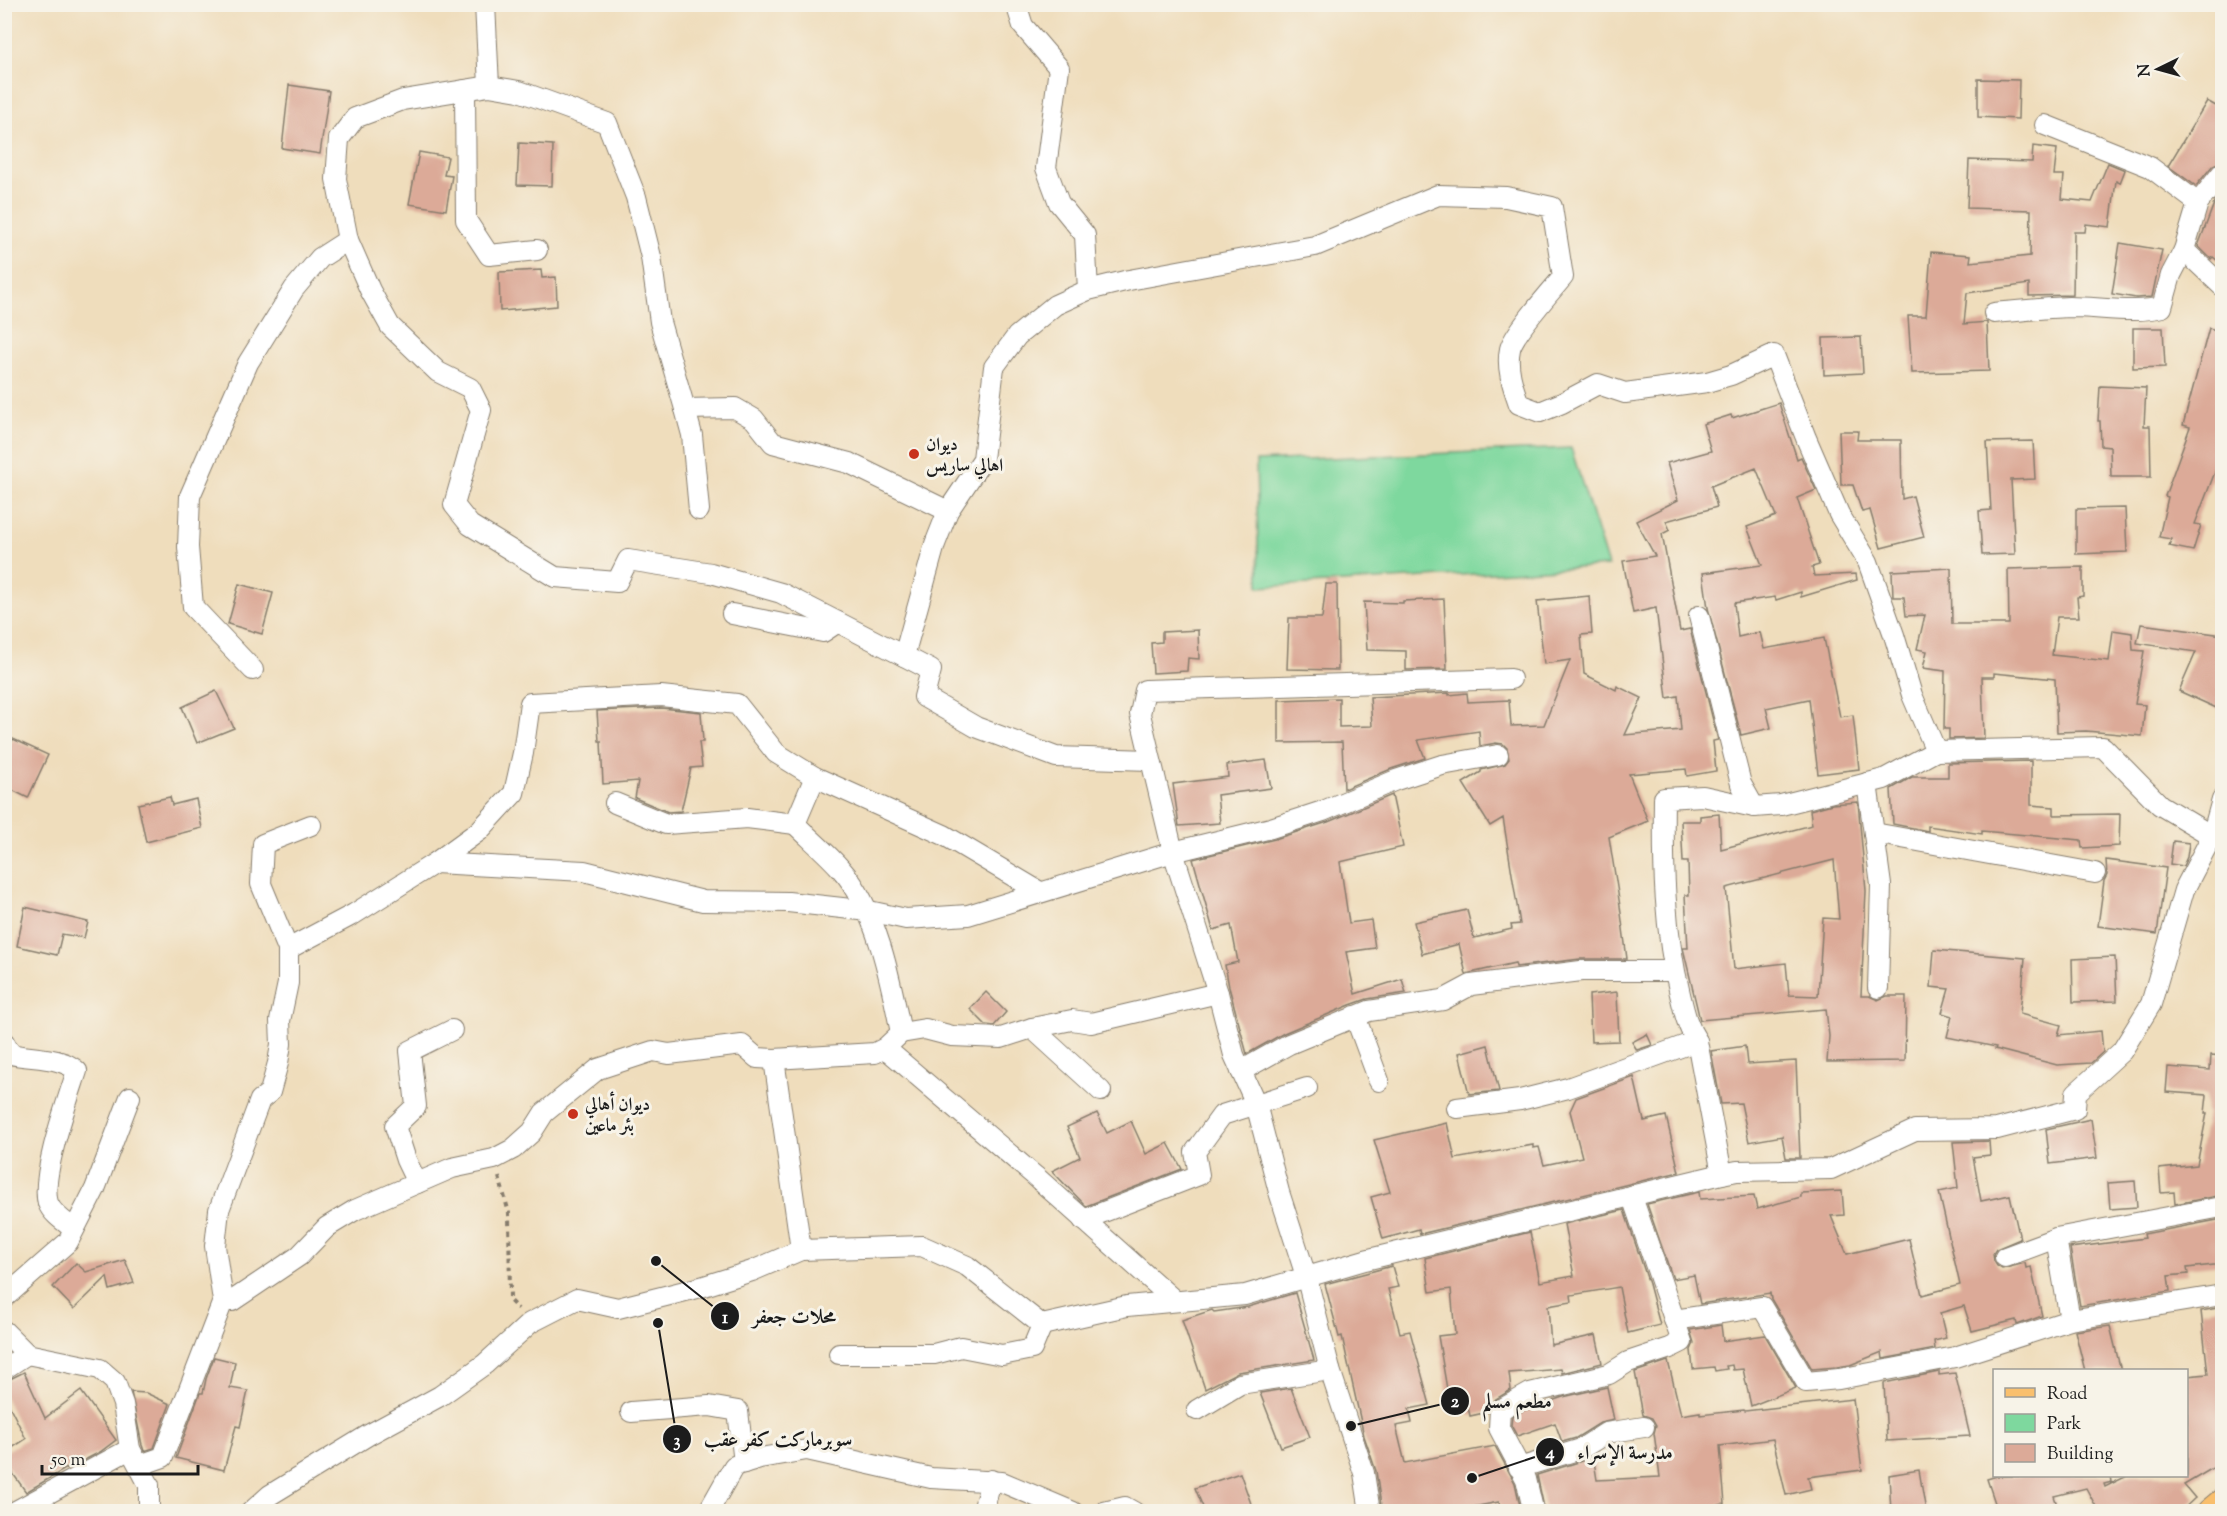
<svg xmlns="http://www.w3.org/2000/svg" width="2227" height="1516" font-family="'Sorts Mill Goudy',Amiri,serif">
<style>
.green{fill:#7ed89e;stroke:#4d7a5d;stroke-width:1.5}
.building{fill:#dcaa98;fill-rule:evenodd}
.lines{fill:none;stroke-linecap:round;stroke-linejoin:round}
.minor-casing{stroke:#867c6c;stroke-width:22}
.major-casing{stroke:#867c6c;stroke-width:28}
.path{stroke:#867c6c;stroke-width:4;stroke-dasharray:4.5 4.5;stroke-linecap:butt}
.minor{stroke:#fff;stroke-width:20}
.major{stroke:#f9bf6d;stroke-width:26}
.poi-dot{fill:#c8321e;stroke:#f7f3e8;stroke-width:2}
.labels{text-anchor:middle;stroke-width:6;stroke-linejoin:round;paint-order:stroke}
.poi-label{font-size:18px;font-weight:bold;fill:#1c1c1c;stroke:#f7f3e8;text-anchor:start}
.leader{fill:none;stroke:#1c1c1c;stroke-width:2}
.callout-dot{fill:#1c1c1c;stroke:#f7f3e8;stroke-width:2}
.mark-label{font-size:18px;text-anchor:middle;font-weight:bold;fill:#fff}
.callout-label{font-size:20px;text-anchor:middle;font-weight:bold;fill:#1c1c1c;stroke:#f7f3e8;stroke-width:6;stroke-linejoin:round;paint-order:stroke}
</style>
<rect width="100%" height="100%" fill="#f7f3e8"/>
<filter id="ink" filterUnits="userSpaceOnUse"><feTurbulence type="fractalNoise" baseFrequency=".0167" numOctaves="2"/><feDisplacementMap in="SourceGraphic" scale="12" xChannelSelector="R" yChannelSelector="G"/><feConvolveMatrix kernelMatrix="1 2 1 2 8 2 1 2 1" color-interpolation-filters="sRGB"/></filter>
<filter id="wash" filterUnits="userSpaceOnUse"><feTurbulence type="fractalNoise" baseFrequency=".008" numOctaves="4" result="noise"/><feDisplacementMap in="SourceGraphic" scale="24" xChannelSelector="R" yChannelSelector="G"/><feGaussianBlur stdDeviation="1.35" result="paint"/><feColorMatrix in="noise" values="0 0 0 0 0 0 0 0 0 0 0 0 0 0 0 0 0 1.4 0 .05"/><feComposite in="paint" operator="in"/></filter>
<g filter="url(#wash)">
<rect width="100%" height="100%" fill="#efddbc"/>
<polygon class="green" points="1571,448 1608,566 1259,587 1256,461"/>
<g id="blocks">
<g class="building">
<polygon points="1978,79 2019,80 2018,119 1978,117"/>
<polygon points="289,85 329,91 320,154 282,148"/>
<polygon points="2207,101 2223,110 2223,161 2213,165 2196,186 2168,166"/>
<polygon points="519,143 553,145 552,186 517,185"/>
<polygon points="2033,146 2057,149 2054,175 2064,175 2062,199 2092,202 2108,163 2125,170 2120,183 2116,181 2110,227 2086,224 2085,232 2074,232 2073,295 2029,296 2029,284 1967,293 1964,324 1987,322 1989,371 1912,373 1908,316 1926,316 1931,252 1971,255 1970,262 2030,256 2031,210 1967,208 1969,160 2032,162"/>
<polygon points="419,152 448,157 444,175 452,176 446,210 409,204"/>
<polygon points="2223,192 2223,265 2213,257 2211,259 2198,246 2215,201"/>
<polygon points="2120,243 2162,250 2152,297 2136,298 2112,294"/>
<polygon points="541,270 542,278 556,277 557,306 500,311 499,272"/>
<polygon points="2133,328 2163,328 2165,367 2133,368"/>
<polygon points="2209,328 2223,332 2223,451 2195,524 2201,525 2193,551 2169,546 2171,539 2159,537 2168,497 2165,496 2190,427 2183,425"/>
<polygon points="1861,337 1863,373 1824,375 1823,338"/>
<polygon points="2100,386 2146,388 2144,426 2150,426 2151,477 2111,477 2110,447 2101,446 2100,421 2098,421"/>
<polygon points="1779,403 1797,459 1801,457 1816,490 1797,498 1819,565 1812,567 1814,576 1856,574 1857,580 1801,597 1801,592 1776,600 1775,597 1734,603 1738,637 1760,632 1764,649 1824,638 1840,717 1853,715 1859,769 1818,774 1809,699 1766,708 1771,728 1741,735 1708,608 1703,573 1762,565 1747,527 1776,516 1756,468 1711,486 1717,507 1666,521 1670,530 1662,534 1680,631 1690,629 1718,740 1713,741 1716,771 1687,776 1686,769 1629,774 1648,821 1609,837 1620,906 1627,959 1580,959 1516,967 1515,963 1466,974 1459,944 1422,954 1414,922 1467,910 1474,938 1512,929 1511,925 1520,924 1503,818 1490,826 1463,783 1481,772 1481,770 1505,764 1509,759 1507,748 1503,744 1496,743 1480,746 1479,731 1418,740 1425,758 1391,769 1344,789 1342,742 1279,743 1279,700 1339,698 1339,727 1372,726 1370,697 1449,693 1449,695 1467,693 1468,702 1509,700 1511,726 1544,725 1570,660 1544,664 1537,601 1589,596 1592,634 1581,635 1584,674 1616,690 1617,686 1642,698 1625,735 1681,730 1678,696 1667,698 1656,608 1633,613 1623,561 1655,556 1636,521 1678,500 1667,463 1711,451 1703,424 1731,415 1732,418"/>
<polygon points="1839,431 1858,431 1857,440 1901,440 1902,499 1913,496 1924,537 1881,548 1870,510 1862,512 1853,485 1841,485"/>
<polygon points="2033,441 2035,479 2011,480 2015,554 1982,555 1979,511 1991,510 1987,442"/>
<polygon points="2125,508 2127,552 2076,554 2076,509"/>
<polygon points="2083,567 2083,596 2077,597 2079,617 2057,617 2052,655 2109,661 2113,630 2132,633 2133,650 2144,651 2135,704 2145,705 2142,736 2086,731 2057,732 2055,679 1994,673 1994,677 1982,677 1984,738 1949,739 1949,729 1944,729 1945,671 1923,668 1927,651 1917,649 1925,615 1906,616 1904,597 1893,597 1892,571 1951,568 1952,624 2009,624 2008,569"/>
<polygon points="239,584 273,593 262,634 228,624"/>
<polygon points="1326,584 1337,584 1338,670 1287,669 1289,618 1322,618"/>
<polygon points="1444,599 1447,669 1406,670 1406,651 1367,650 1364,602 1403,603 1403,601"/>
<polygon points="2141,624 2223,635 2223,711 2179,691 2196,652 2137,643"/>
<polygon points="1198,630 1199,659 1188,658 1187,671 1153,673 1151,643 1162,642 1162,632"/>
<polygon points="216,691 234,728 197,743 182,707"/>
<polygon points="661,708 701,712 703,742 699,742 702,767 691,768 681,811 668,812 635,798 638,781 603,784 601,741 599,741 597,711"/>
<polygon points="13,739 48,755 28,798 4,786 4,742 10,744"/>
<polygon points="1266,760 1271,788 1217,795 1220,823 1179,826 1173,784 1228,777 1227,765"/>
<polygon points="2031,761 2031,805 2054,807 2054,815 2120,814 2119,846 2082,848 2081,840 1982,831 1982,834 1928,826 1928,831 1893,824 1891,789 1912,777 1948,777 1948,763"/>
<polygon points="1392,795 1403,847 1340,862 1349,923 1371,920 1375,948 1346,952 1355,994 1402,979 1406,993 1367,999 1350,1005 1284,1033 1247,1054 1229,987 1225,965 1238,962 1231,925 1213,930 1193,859 1275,839 1328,822"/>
<polygon points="170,797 172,805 196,799 202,828 146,842 138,804"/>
<path d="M1858 802 1866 891 1861 996H1869L1878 1000 1887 996H1906L1905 1061 1827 1062 1829 1036 1826 1009 1700 1020 1683 948H1688L1685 895H1689L1688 862H1683L1681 821H1700V816L1719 814 1721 849 1812 825 1810 810 1832 804ZM1834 860 1839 919 1823 918 1818 996 1789 995 1786 963 1734 969 1726 888Z"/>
<polygon points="2173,841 2189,843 2187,857 2183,866 2170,864"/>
<polygon points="2106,860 2166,868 2157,934 2098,926 2104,881 2107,875"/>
<polygon points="25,907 88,922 84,938 62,934 57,955 17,946"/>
<polygon points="1934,950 2025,958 2020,1014 2061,1025 2058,1035 2101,1031 2103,1052 2091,1063 2057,1065 1995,1049 1996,1047 1947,1037 1952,1016 1942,1013 1949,989 1931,987"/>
<polygon points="2115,957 2117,1001 2073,1002 2072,959"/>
<polygon points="986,992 1006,1012 994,1026 986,1025 970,1009"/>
<polygon points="1617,992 1619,1041 1591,1042 1589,995"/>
<polygon points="1647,1034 1652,1045 1637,1050 1632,1042"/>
<polygon points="1488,1045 1499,1091 1469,1094 1459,1053"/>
<polygon points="1745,1046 1747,1064 1796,1061 1800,1158 1786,1158 1782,1136 1749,1142 1741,1103 1721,1104 1711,1051"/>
<polygon points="2211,1055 2223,1056 2223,1195 2175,1204 2174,1192 2161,1193 2159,1169 2197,1165 2207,1113 2205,1113 2207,1095 2166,1092 2168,1067 2210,1070"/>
<polygon points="1634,1077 1644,1121 1666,1116 1679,1172 1420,1234 1419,1229 1383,1239 1371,1197 1390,1192 1374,1140 1447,1123 1455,1159 1533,1145 1533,1148 1539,1147 1544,1165 1582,1157 1570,1111 1576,1098"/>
<polygon points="1097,1113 1107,1133 1131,1121 1146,1154 1168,1143 1182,1169 1086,1206 1052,1171 1080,1157 1067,1127"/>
<polygon points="2091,1119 2097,1158 2050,1164 2046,1129"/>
<polygon points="1989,1141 1990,1155 1973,1157 1981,1201 2010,1195 2020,1239 1996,1249 1993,1254 1994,1261 1997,1266 2002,1269 2025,1263 2026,1268 2031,1267 2042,1316 2017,1325 2016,1320 1972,1331 1964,1306 1940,1313 1946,1338 1934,1341 1935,1349 1883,1359 1882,1352 1850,1365 1837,1367 1812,1369 1771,1299 1770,1293 1700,1304 1694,1275 1673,1279 1647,1204 1699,1192 1700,1199 1754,1196 1757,1209 1801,1197 1801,1193 1842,1191 1844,1215 1831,1216 1847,1254 1909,1239 1922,1295 1960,1285 1939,1192 1958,1188 1953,1142"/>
<polygon points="2135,1181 2137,1207 2110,1209 2108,1183"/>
<polygon points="1624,1210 1649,1284 1660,1325 1628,1333 1619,1287 1571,1295 1572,1302 1548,1306 1551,1345 1596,1335 1602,1363 1562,1373 1561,1369 1509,1373 1511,1390 1494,1400 1490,1404 1488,1412 1470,1416 1466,1397 1449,1401 1438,1336 1455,1334 1451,1289 1430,1292 1425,1258 1530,1232 1540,1282 1574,1276 1564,1224"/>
<polygon points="2223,1219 2223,1264 2187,1268 2188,1274 2168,1276 2170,1291 2080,1306 2070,1248 2145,1238 2144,1234"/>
<polygon points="125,1260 134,1283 110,1290 107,1277 74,1309 53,1287 76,1263 86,1272"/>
<polygon points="1392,1266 1398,1287 1388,1289 1400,1333 1410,1331 1430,1405 1409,1409 1412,1423 1396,1426 1405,1463 1495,1446 1515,1483 1520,1506 1518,1510 1501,1512 1499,1502 1448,1512 1382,1512 1376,1471 1364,1436 1342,1336 1339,1337 1325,1284"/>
<polygon points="1295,1293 1314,1360 1238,1372 1205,1389 1182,1320 1212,1310 1214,1312 1248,1307"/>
<polygon points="2223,1307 2223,1462 2184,1485 2195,1498 2180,1512 2099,1512 2086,1488 2054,1496 2058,1508 2047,1512 1998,1512 1987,1479 1997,1476 2111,1476 2112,1482 2104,1484 2105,1487 2127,1476 2187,1476 2187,1376 2208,1374 2201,1311"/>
<polygon points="1721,1325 1723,1341 1765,1335 1796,1388 1751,1406 1743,1369 1733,1370 1732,1365 1726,1366 1727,1369 1715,1371 1714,1367 1693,1369 1691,1350 1694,1343 1690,1330"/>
<polygon points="2110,1326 2121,1371 2085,1371 2075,1331"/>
<polygon points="214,1357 235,1362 230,1388 248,1391 240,1427 236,1426 224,1470 176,1458 200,1393 203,1393 206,1379"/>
<polygon points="1668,1361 1681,1415 1700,1412 1700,1415 1744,1410 1745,1411 1853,1399 1862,1470 1808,1477 1811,1489 1786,1495 1773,1439 1720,1446 1725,1504 1719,1505 1719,1512 1545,1512 1537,1475 1585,1460 1593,1455 1597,1480 1660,1477 1654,1433 1656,1425 1652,1418 1643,1415 1635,1372"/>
<polygon points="24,1372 45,1418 81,1391 116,1440 100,1452 73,1466 72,1465 26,1492 4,1461 4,1453 26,1439 4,1395 4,1382"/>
<polygon points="1939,1372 1939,1375 1955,1373 1970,1436 1887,1441 1884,1383"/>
<polygon points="1607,1387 1614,1420 1600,1423 1576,1438 1562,1442 1555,1423 1517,1436 1511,1425 1512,1417 1522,1411 1563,1397"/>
<polygon points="1291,1388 1310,1437 1281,1447 1260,1393"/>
<polygon points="131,1392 146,1393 170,1404 154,1448 144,1451 142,1445"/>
<polygon points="1919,1470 1926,1512 1891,1512 1889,1475"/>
<polygon points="1240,1473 1254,1512 1205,1512 1195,1488"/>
</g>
</g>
</g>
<g filter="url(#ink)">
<use href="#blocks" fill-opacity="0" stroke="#867c6c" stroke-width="1.5"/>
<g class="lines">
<defs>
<g id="minor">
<polyline points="485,4 489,86"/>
<polyline points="1016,4 1023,26 1059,68 1046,168 1059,203 1085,235 1088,290 1055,305 1017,336 994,367 983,459 948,511 935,544 904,656 931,670 924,697 976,727 1056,757 1150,760"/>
<polyline points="465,90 466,220 489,255 537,250"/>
<polyline points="2045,125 2150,167 2198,203"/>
<polyline points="2184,250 2222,286"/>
<path d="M1088 290 1129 280 1315 246 1438 195 1506 197 1552 207 1563 277C1552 290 1513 334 1510 349 1506 368 1513 387 1519 404L1540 412 1562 403 1598 384 1625 393 1707 382 1731 375 1774 355 1806 438 1839 514 1868 562 1894 635 1912 695 1936 751 2103 747 2160 805 2212 836"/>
<path d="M1994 313C2019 311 2044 308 2069 307 2098 307 2136 314 2162 307L2171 275 2184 250 2198 203 2222 173"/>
<polyline points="685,409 692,435 699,510"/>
<polyline points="732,614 823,632 838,622"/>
<polyline points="1699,616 1741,784 1754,807"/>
<polyline points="904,656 781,593 711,573 628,560 617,582 555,577 470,525 454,505 481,410 470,388 438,372 390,326 370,290 348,240 336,179 339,139 355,118 403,100 489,86 519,91 607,123 636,197 651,257 660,322 685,409 735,408 754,419 773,443 849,463 948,511"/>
<polyline points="253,670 193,607 188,547 190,496 248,363 294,289 320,258 348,240"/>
<path d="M815 777 795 824C810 839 827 853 841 869 877 909 891 982 901 1033"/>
<polyline points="1867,783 1881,885 1878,988"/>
<polyline points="615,803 666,824 747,818 795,824"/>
<polyline points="1874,833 2095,873"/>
<polyline points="435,863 584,871 703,901 788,902 869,911 906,919 968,915 1173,852 1271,828 1323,811 1396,780 1442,765 1498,755"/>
<polyline points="288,949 354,914 435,863 479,831 514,793 523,753 530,703 661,696 737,704 776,753 815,777 944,835 1040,892"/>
<polyline points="1355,1016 1379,1081"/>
<polyline points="1032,1028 1101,1091"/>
<path d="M4 1042 11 1054C31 1059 61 1056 77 1071 68 1099 40 1177 48 1203 52 1214 65 1222 74 1229"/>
<polyline points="885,1048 1035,1176 1175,1301"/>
<polyline points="774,1059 801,1250"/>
<polyline points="1241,1071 1289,1044 1369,1011 1443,1000 1471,985 1581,971 1674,971"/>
<polyline points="1457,1108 1520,1100 1568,1088 1697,1041"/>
<path d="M1722 1174 1697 1041C1687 1026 1684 1011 1680 994 1664 930 1663 864 1664 798L1703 796 1754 807 1781 805 1884 779 1936 751"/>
<polyline points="417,1183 406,1160 395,1126 416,1106 410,1051 452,1030"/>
<polyline points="1083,1220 1199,1175 1195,1152 1222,1115 1307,1088"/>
<polyline points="2056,1238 2070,1320"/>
<polyline points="2005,1257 2056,1238 2222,1207"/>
<polyline points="4,1298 68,1242 95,1189 130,1097"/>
<polyline points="223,1301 215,1246 219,1210 260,1100 270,1092 278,1063 281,1044 280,1021 288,983 288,949 261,884 263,844 311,825"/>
<polyline points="1674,1320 1762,1307 1806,1382 1839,1379 1955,1357 2070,1320 2222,1295"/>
<polyline points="4,1331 27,1354 100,1369 115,1382 123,1404 130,1449 149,1485 149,1512"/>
<polyline points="839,1354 934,1354 961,1347 1002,1355 1032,1349 1042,1325"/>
<polyline points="4,1369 27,1354"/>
<polyline points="1197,1410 1240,1384 1330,1370"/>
<polyline points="631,1412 709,1406 738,1411 744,1463"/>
<polyline points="140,1465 163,1457 223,1301 232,1301 299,1256 327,1227 355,1210 452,1168 494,1159 513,1149 532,1132 544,1113 598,1069 653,1051 669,1054 742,1045 757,1058 774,1059 875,1053 885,1048 901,1033 925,1029 952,1036 1001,1038 1032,1028 1072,1020 1091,1023 1218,993"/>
<polyline points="1519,1468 1581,1449 1606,1433 1644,1427"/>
<polyline points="14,1512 130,1449"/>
<polyline points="251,1512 270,1495 370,1434 440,1396 485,1364 530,1323 577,1299 618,1308 701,1287 752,1271 801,1250 922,1246 967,1266 1042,1325 1127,1306 1245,1295 1365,1260 1722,1174 1737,1171 1831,1169 1915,1130 1997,1129 2075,1109 2076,1093 2122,1051 2151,1004 2184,890 2212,836 2222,800"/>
<polyline points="708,1512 734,1466 760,1458 807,1450 931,1478 1002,1482 1073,1512"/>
<polyline points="983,1512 991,1480"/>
<polyline points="1104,1512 1125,1507 1134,1512"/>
<polyline points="1370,1512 1364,1473 1330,1370 1307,1279 1279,1192 1256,1104 1234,1055 1218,993 1173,852 1140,714 1145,690 1511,679"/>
<polyline points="1530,1512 1533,1509 1526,1479 1499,1428 1500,1410 1530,1393 1609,1374 1628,1362 1670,1348 1682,1342 1632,1197"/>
</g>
<polyline id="major" points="2210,1512 2222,1502"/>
</defs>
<use href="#minor" class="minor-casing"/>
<use href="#major" class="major-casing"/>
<polyline class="path" points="499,1177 509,1213 510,1301 518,1309"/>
<use href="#minor" class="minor"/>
<use href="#major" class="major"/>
</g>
</g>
<g class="poi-dot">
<circle cx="914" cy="454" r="6"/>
<circle cx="573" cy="1114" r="6"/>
</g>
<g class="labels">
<g class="poi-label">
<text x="926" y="450">ديوان<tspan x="926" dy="21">اهالي ساريس</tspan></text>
<text x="585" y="1110">ديوان أهالي<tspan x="585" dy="21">بئر ماعين</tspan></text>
</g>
</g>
<path class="leader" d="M656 1261L725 1316M1351 1426L1455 1401M658 1323L677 1439M1472 1478L1550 1452"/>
<g class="callout-dot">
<circle cx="656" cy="1261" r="6"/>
<circle cx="1351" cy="1426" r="6"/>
<circle cx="658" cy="1323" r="6"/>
<circle cx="1472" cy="1478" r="6"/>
<circle cx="725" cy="1316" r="15"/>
<circle cx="1455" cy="1401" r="15"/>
<circle cx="677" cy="1439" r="15"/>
<circle cx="1550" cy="1452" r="15"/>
</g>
<g class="mark-label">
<text x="725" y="1323">1</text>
<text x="1455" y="1407">2</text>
<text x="677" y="1446">3</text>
<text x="1550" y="1458">4</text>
</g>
<g class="callout-label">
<text x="794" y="1323">محلات جعفر</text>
<text x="1517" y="1408">مطعم مسلم</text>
<text x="778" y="1446">سوبرماركت كفر عقب</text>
<text x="1625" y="1459">مدرسة الإسراء</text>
</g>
<rect width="2227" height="1516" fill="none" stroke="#f7f3e8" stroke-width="24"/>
<rect x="1993" y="1369" width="195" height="108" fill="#f7f3e8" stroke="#9f9d96" stroke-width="1.5"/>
<rect x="2005" y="1388" width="30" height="9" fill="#f9bf6d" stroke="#9f9d96" stroke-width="1.5"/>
<text x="2047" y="1399" font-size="18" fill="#1c1c1c">Road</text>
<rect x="2005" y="1414" width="30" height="18" fill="#7ed89e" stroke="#9f9d96" stroke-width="1.5"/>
<text x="2047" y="1429" font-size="18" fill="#1c1c1c">Park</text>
<rect x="2005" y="1444" width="30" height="18" fill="#dcaa98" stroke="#9f9d96" stroke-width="1.5"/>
<text x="2047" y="1459" font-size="18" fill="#1c1c1c">Building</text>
<g transform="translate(2158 69) rotate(265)" stroke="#f7f3e8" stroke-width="4.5" paint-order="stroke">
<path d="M0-4.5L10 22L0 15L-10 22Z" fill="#1c1c1c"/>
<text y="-9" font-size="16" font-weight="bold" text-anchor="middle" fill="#1c1c1c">N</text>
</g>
<path d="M42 1465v9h156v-9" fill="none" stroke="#1c1c1c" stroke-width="3"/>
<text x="51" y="1465" font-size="18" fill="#1c1c1c" stroke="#f7f3e8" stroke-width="4.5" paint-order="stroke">50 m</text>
</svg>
